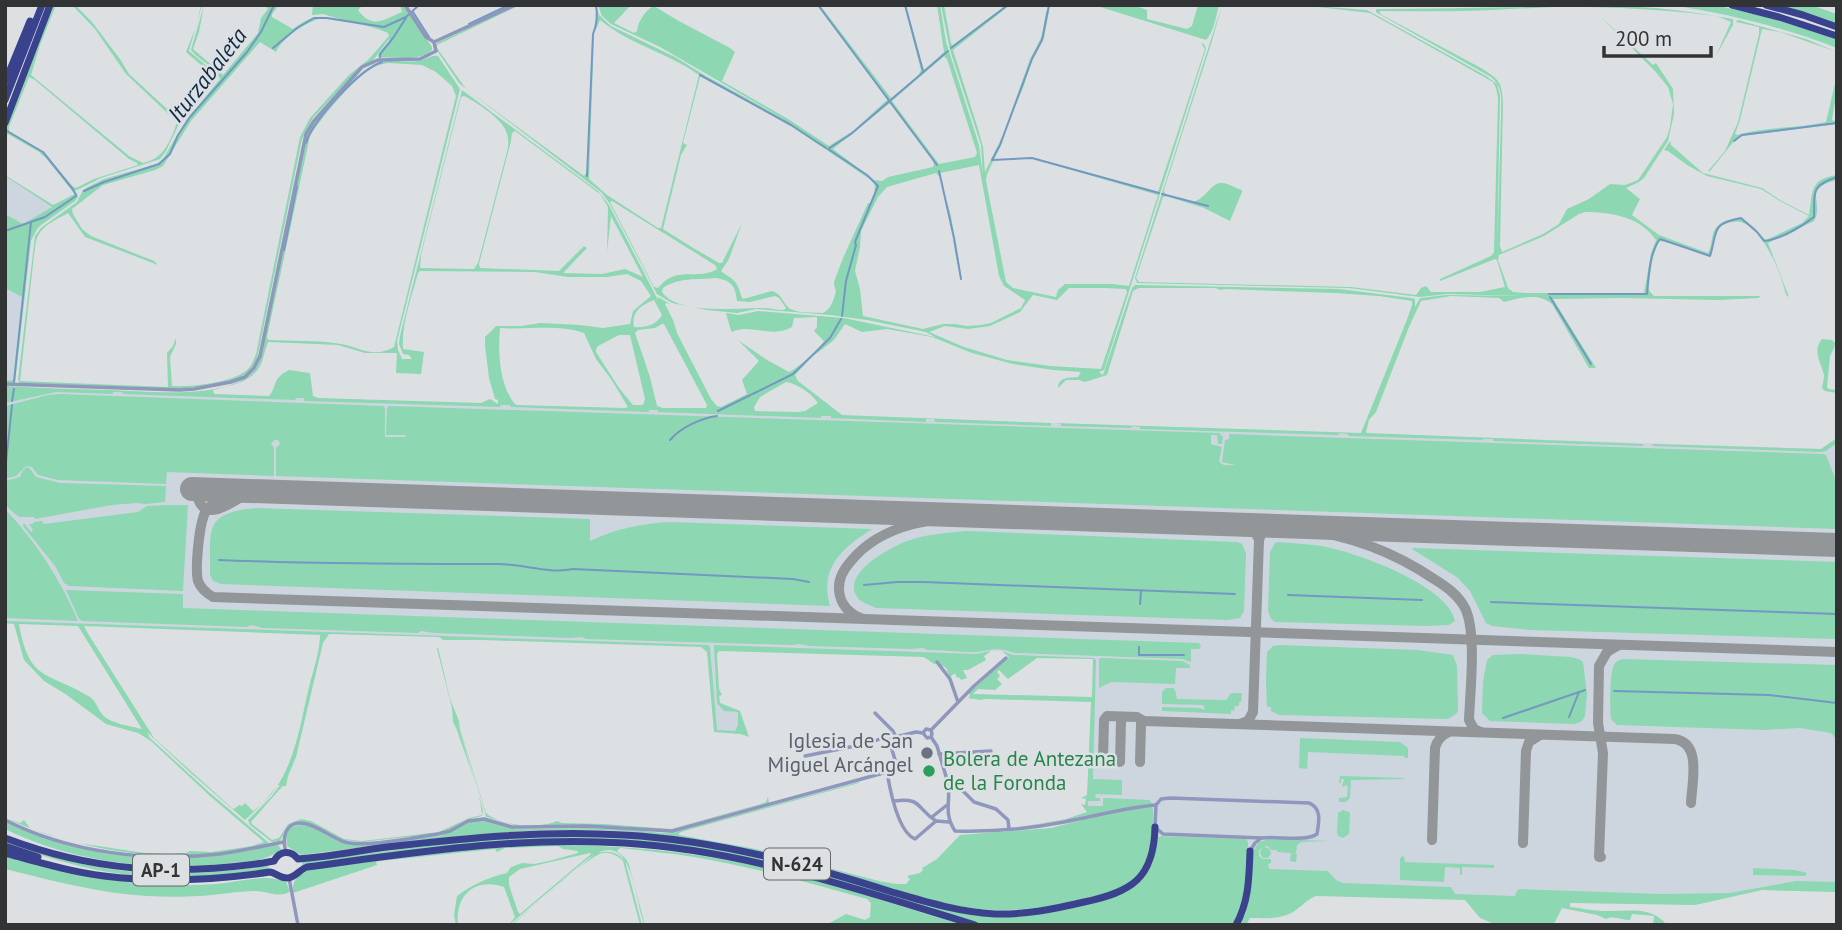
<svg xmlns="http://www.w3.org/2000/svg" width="1842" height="930" font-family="'PT Sans',sans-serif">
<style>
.built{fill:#cdd6df}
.green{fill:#8dd7b2;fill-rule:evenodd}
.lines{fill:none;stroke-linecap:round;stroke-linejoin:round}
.stream{stroke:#7399c2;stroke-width:2}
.taxiway{stroke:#939698;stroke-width:10}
.runway{stroke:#939698;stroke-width:24}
.minor{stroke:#8f97bd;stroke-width:3.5}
.highway{stroke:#3a428e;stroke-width:7}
.worship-dot{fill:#6b7280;stroke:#dde0e3;stroke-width:2.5}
.leisure-dot{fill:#2e9e5b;stroke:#dde0e3;stroke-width:2.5}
.labels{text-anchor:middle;stroke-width:5;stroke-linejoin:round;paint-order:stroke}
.shield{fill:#dde0e3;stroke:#656768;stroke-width:2}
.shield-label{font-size:19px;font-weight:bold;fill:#323334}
.worship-label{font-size:21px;fill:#5b616d;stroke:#dde0e3;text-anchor:end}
.leisure-label{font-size:21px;fill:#27864d;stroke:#dde0e3;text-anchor:start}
.water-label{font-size:23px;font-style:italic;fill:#0e2a46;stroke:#dde0e3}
</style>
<rect width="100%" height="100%" fill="#dde0e3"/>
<g class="built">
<polygon points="5,176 53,207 23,224 5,214"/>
<polygon points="5,288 22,296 13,381 5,381"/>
<polygon points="5,388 1821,449 1837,438 1837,892 1762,890 1700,904 1246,888 1246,839 1161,836 1157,838 1126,803 1103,801 1103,806 1088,806 1093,659 1008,656 1002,651 991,651 985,656 715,647 720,703 740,711 741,734 714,732 707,646 5,622"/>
</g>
<g class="green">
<path d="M53 5H56L40 45 31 75 129 156 143 163C164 159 171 140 177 122L126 74 95 29 72 5H75L92 22 120 59 129 74 179 120 194 104 215 77 186 52 196 27 201 5H202L189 51 215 73 217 76 214 83 179 124 166 151 160 159 101 178 73 192 46 158 39 152 8 134 5 137V132L14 108ZM29 77 35 80 129 159 137 163 138 165 94 179 76 188 72 186 42 151 9 131V127Z"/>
<path d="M204 5 199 32 193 49 223 75 258 33 261 18 268 9 264 5H279L272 14V17L293 29C316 13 317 16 343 20L323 14 312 15 313 5H363L358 10C372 30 385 19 402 12L400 5H403L432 47V50C417 63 397 56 379 58L378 55 390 40 389 39 372 62 358 70 313 118 302 139 257 359C254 364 252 369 247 373 232 386 194 387 174 389L20 383 18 380 35 236 41 228 77 202 83 190 88 187 104 179 157 164 163 159 187 119 220 79C216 66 199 61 191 50ZM323 18C345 23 367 23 388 33L389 36 369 59 349 75 310 118 300 137 256 354C254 359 252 365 248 369 234 383 191 387 172 386L170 357 176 344V338L173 346 167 353 168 387 20 381 34 255C35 250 35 243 37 238 42 225 58 219 68 213L85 237 158 265 154 261 91 236 82 229 73 214 72 209 103 185 155 170 163 166 191 121 260 42 276 52C282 38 308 20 323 18Z"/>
<path d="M517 5H520L437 45V48L466 89 584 176 588 170 592 43 597 17 596 5 599 15 611 26 675 57 706 76 788 121 660 47 611 24 602 16 598 5H631L614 23 634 33 637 31C638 22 645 10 654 6L677 20 730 48 735 52 722 81 788 119 829 146 853 131 888 99 817 5H820L891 98 918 76 921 70 904 5H906L923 69H925L944 52 937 5H940L946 42 979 145 983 176 981 145 950 50 941 5H944L951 44 953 45 1006 5H1010L953 50 978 129 983 147 985 172 1003 135 1030 59 1042 36 1046 12 1050 5 1044 38 1033 58 1023 88 1009 120 1002 143 987 174 986 181 1006 282 1013 288 1056 297 1058 290 1065 284H1112L1129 286 1158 195 1030 158 1029 157 1158 192 1205 49 1201 43 1083 5 1204 44 1206 49 1104 370 1099 372 1103 375 1132 288 1135 285 1339 289 1411 298 1415 299V307L1420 298 1446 295 1524 296 1447 294 1420 297 1349 288 1137 283 1135 278 1222 5 1212 41 1164 190 1165 194 1193 202C1205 199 1212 183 1220 183 1227 182 1235 188 1242 190V192L1230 221 1204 208 1166 196 1163 197 1136 278 1139 282 1351 287 1416 295 1421 288 1426 286 1431 292H1480L1505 287 1497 260 1495 259 1440 281V279L1491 256 1494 252 1498 98 1496 88 1493 82 1370 13 1301 5 1367 10 1486 76 1497 84 1500 95 1497 257 1501 117C1501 101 1504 87 1491 77L1379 14 1376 12V9C1494 9 1617 0 1733 19V25L1715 58 1731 22C1718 15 1703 14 1689 12 1624 2 1558 7 1492 10 1455 12 1417 11 1380 11V13L1382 15 1481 68C1498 79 1502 81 1503 102L1500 246 1502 252 1543 234 1559 224 1567 209 1589 199 1610 184 1625 185 1638 180 1667 137 1670 127 1673 104 1668 87 1655 71 1600 16 1653 65 1656 63 1673 89 1674 114 1668 141 1644 178 1639 182 1626 188 1640 199 1632 215 1659 235 1708 253C1712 246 1711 238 1714 231 1717 225 1722 222 1728 220 1746 214 1755 229 1766 240L1802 223 1809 216 1780 201 1761 189 1707 176 1687 165 1668 151 1664 150 1670 141 1671 145 1703 173 1762 188 1780 200 1809 215C1813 194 1808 179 1837 175V180C1801 189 1825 202 1814 221L1768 243 1789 297 1786 295C1782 275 1759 215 1732 222 1726 223 1721 225 1718 230 1713 237 1714 248 1711 256 1697 253 1672 241 1659 241L1653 257 1648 288 1650 292 1654 296H1760L1759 298 1718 300 1622 298 1553 299 1596 368H1589L1552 304C1538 292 1519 298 1504 302L1499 298 1451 296 1421 301 1409 327 1376 412 1369 420 1366 432 1367 433 1643 444V446L1493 441V439H1483V440L1349 436 1348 434 1339 433V435L1140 429V427L1132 426 1131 428 1061 426V424L1054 423 1361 433 1408 317 1412 305V301L1379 296 1335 293 1225 289 1221 290 1215 288H1139L1133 291 1107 375 1085 382 1079 380H1066L1058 388C1058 377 1069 378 1078 377L1081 372 1053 370 1013 364 972 353 932 337 887 329 862 332 845 324 834 340 812 357 795 375 798 381 842 415 1051 423V426L935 422 934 419H926V422L831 418V416H821V418L658 412V410H649V412L511 407 510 405H501L500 407 304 401V398H296L295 400 123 394 122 392H113V394L56 392 5 403V386C39 388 73 389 108 390 146 391 212 399 246 378 254 373 258 366 261 357L306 139C314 118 359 67 380 62 393 59 405 63 418 61 426 60 430 55 438 56L460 89 397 341 398 350 402 359H412L409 355 403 354 399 344 400 336 462 90 598 191 609 205 658 300V297L670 304 666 303 665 304 673 320 677 333 711 399 717 406 721 407 747 394 742 380 759 361 738 340 767 360 789 372C799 367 818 351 824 341L814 331 817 327V317L794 318 792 327C770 339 750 323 732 332L731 331 726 313 739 315 758 311 844 318 935 337 926 332 867 320 830 315 769 310 756 309 737 313 707 310 672 303 657 294 610 204 601 192 466 89 459 83 436 49 437 43ZM600 20C629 44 668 53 699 75L661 228H658L607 195 589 179 594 34ZM944 56 947 59 977 153 975 157 939 164 892 101ZM388 63 422 65 436 72 452 86 456 96 394 347C373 359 360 347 341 344 320 340 290 341 268 340L267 337 310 136C320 119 355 77 372 68 377 65 383 64 388 63ZM702 76 791 126 874 182 875 188 874 190 876 192 871 203H868L843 258 834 282V285L836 291C834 299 831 309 823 313 814 312 795 314 788 307 781 300 783 295 772 291L743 299C740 295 740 289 737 285 734 278 726 276 721 271L729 259 742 223 722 263H719L690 246 663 229 681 155 687 145 683 143 700 77ZM464 96C475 101 500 118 505 129 509 136 509 145 507 152L478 263 474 269 420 268 421 255 461 97ZM890 103 933 160 934 164 933 167 888 177 882 181 874 180 833 149ZM515 131 600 194 608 207 607 252 611 216 643 277 625 269 602 274 563 273 587 248 584 246 559 271 480 268 479 264 511 141 512 133ZM979 165 999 276 1004 286 1025 300 1021 308 991 323 981 325 967 326 955 324H943L923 329 863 316 860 289 855 271 860 247 861 231 878 197 887 187 936 173C951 186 952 258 962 280L951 216 940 173ZM612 201 715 265 717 269C704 278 686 271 672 277 666 279 662 284 658 288L654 287 610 202ZM1585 212C1611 212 1641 217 1656 240L1651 254 1644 293H1527L1513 292 1508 288 1498 260 1499 255 1544 236 1579 214ZM420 271 535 272 568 277H607L627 274 641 281 651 296 633 311 630 324 603 328 580 325 541 323 521 326H496L485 337V346L489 378 495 399 498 400V404L490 399 481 403 318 398 313 396 310 373 289 370C271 379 278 386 269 396L214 394 213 390C231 385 252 383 261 364 264 357 265 349 268 342L338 345 365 353H397L396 373 421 374 424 352 403 349C401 324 412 296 418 273ZM716 278C732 281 735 285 737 301L750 302 775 296 779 298 786 308 784 310C777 310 769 308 762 308 738 308 677 315 662 292L663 288C679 277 697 280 716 278ZM1069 288H1105L1126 289 1127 292 1101 369 1050 366 1007 360 964 347 929 332 945 326 968 329 990 326 1020 312 1033 295 1057 300ZM654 300 662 315C657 325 644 328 634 327 631 312 641 305 654 300ZM662 324H664L707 405 706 408H663L657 406 650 377 635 333 638 330 655 328ZM500 328C527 330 558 324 584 333L596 359 611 379 628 407 625 408 517 405 514 403C499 383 498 352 500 328ZM619 335H630L645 399 643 405H633L619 388 596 352V349L598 346ZM786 382C798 384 811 393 818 403L805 411 798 412 755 411 754 407 760 397Z"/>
<path d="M1094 5H1133L1147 10V19L1187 29 1192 26 1198 5H1219C1216 16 1214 32 1206 40Z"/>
<path d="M1669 5H1715L1775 19 1837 39V48C1783 27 1726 13 1669 5Z"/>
<polygon points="1779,5 1811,5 1837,14 1837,24"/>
<path d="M1738 20 1806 39 1837 52 1780 32 1762 29 1740 120 1735 134 1737 135C1766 126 1797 129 1826 122L1837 75V90L1832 119 1833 121 1837 120V124L1741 136 1735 140 1710 171H1708L1725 151 1738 122 1759 34V27L1736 22Z"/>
<polygon points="5,175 53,205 77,193 78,197 75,201 41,225 37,229 31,241 15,383 5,383 5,381 13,380 22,297 5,288 5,220 7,218 5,214 23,224 52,207 5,176"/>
<path d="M1822 339 1832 340 1835 343 1834 348 1830 356 1827 387 1829 389 1837 390V393L1825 391 1822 388C1823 384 1824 378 1824 375 1821 362 1812 351 1822 339Z"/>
<polygon points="60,394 383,406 385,408 385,437 406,437 405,435 386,435 387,408 389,406 1219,433 1223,437 1222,444 1218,444 1217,435 1211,435 1211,444 1222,447 1219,462 1224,465 1236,465 1222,462 1225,440 1229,439 1229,434 1823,454 1826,455 1837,483 1837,529 276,476 276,448 280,444 278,440 275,440 271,443 274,448 274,476 167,472 166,484 58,480 38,475 32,467 26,466 16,476 5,479 5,406 48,395"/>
<polygon points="1837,438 1837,443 1826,451 1820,452 1653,446 1652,444 1821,449"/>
<polygon points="27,467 31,470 36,477 60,483 166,486 165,502 146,504 136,503 112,505 35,519 34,517 19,517 14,513 5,505 5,481 20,477 23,470"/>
<polygon points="166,505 188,505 183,591 69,586 64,583 55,566 23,526 24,523 31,532 33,530 29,524 33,524 34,522 42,521 44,524 138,512 147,506"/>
<path d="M256 508 590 519V541C618 528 640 524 670 522L872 529C842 548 819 568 830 606L221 584 213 581 210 575C211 530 202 513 256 508Z"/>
<path d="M5 509C37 543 60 579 78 621L5 618Z"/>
<path d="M967 531 1237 542 1242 544 1246 553 1244 611 1240 618 1228 620 876 608C870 605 861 603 857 597 841 573 890 548 907 541 926 534 946 533 967 531Z"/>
<path d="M1278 542C1292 543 1308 544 1322 546 1355 552 1448 585 1455 621L1449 625 1426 626 1275 622 1271 619 1268 611 1270 552 1275 543Z"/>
<polygon points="1414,548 1837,562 1837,639 1531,630 1492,626 1486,623 1470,591 1458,578 1412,549"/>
<path d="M66 590 183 594V608L1199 643 1201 646 1199 649H1191V662L1182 659 1014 653C996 646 992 651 974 652 959 652 943 650 927 650L923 648 911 649 810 646 798 644 794 645 586 639 582 637 571 638 434 633 421 631 418 633 263 628 251 625 247 627 82 621 79 619Z"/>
<path d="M5 621 708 645 710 647 717 730 735 731 738 725V712L724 711 717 703 714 645 976 654 991 651 984 656 986 660 968 670H963L967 678 961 680 959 677 957 678 955 673 950 677 946 668 938 663 934 664 924 657 719 651 717 654 719 689 722 695 719 696 720 703 740 711 749 737 741 734 714 732 707 652 701 647 482 640H443L439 637 329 634 323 643 296 757 288 776 286 786H283L279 790 251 822 252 824 272 840 279 838 288 824 301 819 311 821 344 839 362 841 439 832 469 818 482 815C481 793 464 752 457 730L453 722 452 708 437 649 438 647 450 699 459 721 460 729 486 813C500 826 540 829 557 821L562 823 604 824 670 829 761 804 766 802 768 797 769 803 667 830 618 826 514 825 486 817 484 808 457 721 483 810 482 816 466 820 450 829 438 833 363 842 343 840 311 824 298 821 287 827 280 841 272 842 250 825 248 820 271 797 280 785H278L262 804 245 820 192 774 147 732 150 738 210 793 269 843C184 869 85 853 5 818L20 823 24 820 30 828 45 834 78 843 145 853 171 854 186 853 190 851 212 852 252 846 264 842 210 796 151 741 138 733 106 724 64 693 44 681 24 660 14 624 5 623ZM19 624 78 626 142 729C131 726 110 724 102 714 97 708 97 702 90 697 47 671 29 682 19 624ZM84 626 320 635C320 650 314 668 310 683 299 727 294 783 253 811L245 803 242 806 239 805 234 809 232 808 154 738 87 632Z"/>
<polygon points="1279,645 1418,650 1453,655 1457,666 1458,711 1456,714 1448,719 1279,715 1271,711 1271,707 1267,707 1266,681 1267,652 1273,646"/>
<path d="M1002 651 1013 655 1094 658 1096 660 1093 779 1122 780V795L1096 794 1095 798H1100V801H1088V806H1103V798L1150 800 1152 804C1105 811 1060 822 1014 828L1066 819 1087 812 1081 804 1085 805 1086 799 1081 798 1087 795 1091 702 986 699 980 700 968 698 970 696 969 693 1009 657ZM1037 658 1093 659 1092 697 973 694 978 689 995 690 1002 684 997 679 1000 676 997 672 999 670 1008 679Z"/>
<path d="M1520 654 1571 657 1579 659 1583 662 1587 694 1585 716C1583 721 1580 723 1574 724L1490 721 1482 713 1483 682 1487 660 1493 655Z"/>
<polygon points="1101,658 1182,661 1190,665 1190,668 1176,668 1175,684 1111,682 1099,688 1099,659"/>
<path d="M1624 659 1837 665V740L1831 733 1800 728 1764 730 1617 725 1611 719C1610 708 1609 675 1614 665 1617 660 1620 660 1624 659Z"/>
<polygon points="1166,688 1173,688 1175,690 1177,699 1226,700 1231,693 1242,693 1241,702 1239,702 1239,706 1235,706 1234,711 1231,710 1231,714 1162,711 1162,707 1200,708 1205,710 1203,705 1162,704 1162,692"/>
<polygon points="1300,738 1400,742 1408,748 1408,758 1405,758 1404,756 1308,752 1307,769 1299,768"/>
<polygon points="1340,776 1403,778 1404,779 1351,780 1350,798 1346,802 1339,802 1339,798 1347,797 1348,787 1346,785 1342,787 1344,779 1341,779 1341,783 1339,783"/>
<path d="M859 782V783L684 831 679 833V835L756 849 879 881 896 884H906L910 879 907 876 920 873 923 870 922 868 937 859 960 835 1051 828 1109 813 1151 806 1153 808C1153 823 1153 853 1146 865 1132 888 1106 894 1082 899 1053 906 1024 911 994 910 927 907 864 876 799 861 777 856 754 852 732 848 695 841 659 833 622 831 514 825 407 842 301 855L287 846 286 836 289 829C306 817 322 835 338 841 346 845 353 845 362 845L440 836 472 821 487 820 517 829 587 828 624 829 662 833 674 832Z"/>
<polygon points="1343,810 1349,812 1350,814 1349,834 1343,838 1338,836 1337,832 1338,813"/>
<path d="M5 822 61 843 140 857 223 855 278 845 281 849C266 862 250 861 231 863 156 872 74 863 5 829Z"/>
<path d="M552 836 646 839 725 850 786 864 983 915 1099 901 1142 878 1153 862 1157 838 1161 836 1246 839 1248 842C1247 870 1248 900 1233 925H984L824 878 646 842 415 850 302 865V862L462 841Z"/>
<path d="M1269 839 1330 841 1301 842 1297 845 1296 853H1294L1297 854 1296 862 1290 861 1291 853 1277 852V850H1272L1267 846 1264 847 1270 849 1271 854 1268 858H1263L1260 853 1262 847 1259 851V856L1263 859H1271V863L1268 864 1269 869 1328 871 1336 880 1343 883 1451 887 1455 894 1515 896 1516 892 1519 889 1660 894 1730 893 1796 881 1837 882V892L1762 890 1695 905 1570 903V907C1581 908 1593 911 1604 911 1628 912 1650 905 1667 925H1653L1654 916 1632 914 1630 920C1621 920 1614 915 1606 919L1597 915 1562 908 1555 922 1551 925H1497L1480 918 1465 900 1316 896C1308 899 1303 905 1296 910 1282 920 1267 918 1250 918L1246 925H1240L1246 912 1253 851 1259 842Z"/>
<path d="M5 840C40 851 74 864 110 869 163 877 215 873 268 866L269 869C215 876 162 881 108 872 73 866 39 855 5 843Z"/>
<path d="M539 845C611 844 682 850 752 865 823 880 893 904 963 925H826L846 914 865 920 870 917 871 903 867 899C810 883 753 867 694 857 670 853 645 851 620 848L617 851 626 859 629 865 645 925C635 905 634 835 598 853 608 850 618 852 625 861L642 925H640L623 861C618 856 611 852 603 853 590 854 527 913 512 925H511L595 854 586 860 509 925 515 917 504 887C474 877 455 896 458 925H456L454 915 457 896C472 885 488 877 507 873L511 867 522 863 534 864 549 861 578 853V851L563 849 558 846 505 848 497 852 495 849 380 861 376 862 377 865 293 893C292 882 296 877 305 870L452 851ZM590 853 591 854 520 914 518 912 509 885V877L520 869Z"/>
<path d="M5 855C58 869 109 883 163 885 181 886 200 885 217 884 240 882 265 873 286 882L290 891C282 899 266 891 255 891 237 891 219 895 200 896 183 897 164 897 146 896 101 893 57 882 13 871L5 869Z"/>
<polygon points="1402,856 1404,857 1405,862 1494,865 1494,868 1462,867 1462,875 1460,875 1460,868 1445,867 1444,882 1400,880 1400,859"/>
<polygon points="1753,868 1795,870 1807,873 1805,876 1753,875"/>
</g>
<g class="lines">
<g class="stream">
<polyline points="818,5 937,165"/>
<polyline points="905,5 923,71"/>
<polyline points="1049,5 1042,40 1032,59 1000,145 992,160 1032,158 1159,193"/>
<polyline points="413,12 429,37"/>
<polyline points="469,24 509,5"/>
<polyline points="273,48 297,28 314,18 327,18 384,27 406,17 419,5"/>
<polyline points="951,48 1008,5"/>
<polyline points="380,57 380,54 393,38 406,18"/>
<polyline points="700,75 791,125 826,148"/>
<polyline points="7,131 43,152 72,188 76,195"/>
<polyline points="1734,141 1742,135 1837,123"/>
<path d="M306 143C313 120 359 70 382 62"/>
<polyline points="939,171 954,238 961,279"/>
<path d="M587 176 593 34C597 24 598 16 596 5"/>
<polyline points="84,191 104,182 159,164 170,154 178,135 190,117 247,52 261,32 274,5"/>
<polyline points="1162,194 1208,206"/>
<polyline points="5,231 45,217 76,196"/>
<polyline points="284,250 297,186"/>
<path d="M1549 294H1647C1649 276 1649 253 1660 239L1710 256C1718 231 1710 224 1741 218L1757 232 1764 241C1781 239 1801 227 1814 217 1815 194 1809 186 1837 177"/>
<polyline points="1550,297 1591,364"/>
<polyline points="842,316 846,281 856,245 855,242 878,186 867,175 828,149 851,134 948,51"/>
<polyline points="14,382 31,222"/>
<polyline points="12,401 14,389"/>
<polyline points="718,411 793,374 830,338 841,319"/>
<path d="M670 440C681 427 702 418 717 416"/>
<polyline points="5,472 12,405"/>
<path d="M219 560C312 564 405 564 498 564 523 564 549 574 573 569L793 579 809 582"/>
<polyline points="864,585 897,582 924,582 1235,594"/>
<polyline points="1288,595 1422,600"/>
<polyline points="1491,602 1837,614"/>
<polyline points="1140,604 1141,591"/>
<polyline points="1139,647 1139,655 1184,655"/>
<polyline points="1614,691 1769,695 1837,703"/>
<polyline points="1569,717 1579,692"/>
<polyline points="1503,718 1585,690"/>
<polyline points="1836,789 1837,788"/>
</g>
<g class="taxiway">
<path d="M238 491C225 495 214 500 206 511 199 522 195 569 198 581 201 589 206 593 213 597L1837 652"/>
<path d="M251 491C235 500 203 527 197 494L201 485 214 483 263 492"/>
<path d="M1237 525C1248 526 1255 529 1259 540"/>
<path d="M861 618C849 614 840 604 839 590 838 579 843 570 851 561 883 522 938 517 985 516"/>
<path d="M1240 724 1248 721 1253 712 1259 540C1264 521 1284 527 1300 529 1349 535 1394 552 1434 579 1447 587 1458 595 1465 608 1477 632 1470 692 1469 720L1474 729 1481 732"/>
<path d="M1103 761 1104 720 1107 716 1137 717 1144 721 1674 739C1702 742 1692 782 1691 803"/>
<polyline points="1120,762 1121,721 1124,717"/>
<polyline points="1140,762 1141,724 1144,721"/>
<path d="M1432 840 1435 748C1437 740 1442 735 1449 732"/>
<polyline points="1523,843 1526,751 1529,742 1540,735"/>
<polyline points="1601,857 1599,857 1603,753 1598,723 1599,666 1607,652 1619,645"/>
</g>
<polyline class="runway" points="192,489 1837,545"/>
<g class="minor">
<polyline points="405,5 426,37 434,42 515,5"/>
<polyline points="5,384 180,390 194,389 231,382 245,377 254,368 260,356 306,134 314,121 362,67 378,60 420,59 436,51 434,42"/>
<polyline points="937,662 950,679 958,702"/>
<polyline points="875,713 893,731 896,737"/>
<polyline points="932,729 974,686 1006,658"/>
<path d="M923 733 927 738 931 737 932 734 931 730 926 729 923 733 916 732 891 738 889 740 896 763 891 770 887 772C890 790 898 832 915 839L936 821 949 822"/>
<path d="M931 737 937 746 948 783C951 802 943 812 955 831 992 832 1028 829 1064 822 1095 816 1124 808 1155 805"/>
<polyline points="939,754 991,751"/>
<polyline points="805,756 870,743 887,736"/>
<polyline points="950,788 962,790 974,802 996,809 1008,820 1009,829"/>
<path d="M1170 798 1309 803C1322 808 1319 822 1317 834 1306 842 1277 836 1262 838L1163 834 1155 827 1156 805 1161 799Z"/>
<path d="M894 801C922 797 916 808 936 821"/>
<polyline points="932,817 947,805"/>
<path d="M5 820C70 853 149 862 220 854 242 851 262 846 284 842"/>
<polyline points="1250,851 1255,843 1260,839"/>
<path d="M286 852C283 842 283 829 294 824 308 818 331 838 345 842 364 848 416 837 438 834L450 831 468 821 484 819 512 827H523L586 826 672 831 887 772"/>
<polyline points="289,878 298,925"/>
</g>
<g class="highway">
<polyline points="1732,5 1779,17 1837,36"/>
<polyline points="1766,5 1803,15 1837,27"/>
<polyline points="5,82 30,21"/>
<polyline points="5,100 42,5"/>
<polyline points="5,123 50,5"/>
<path d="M5 838C92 871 171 876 263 863L274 861C280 850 291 850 298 859 328 857 357 851 387 847 466 838 544 830 624 835 678 838 733 848 785 861 821 870 857 881 892 892 926 902 959 912 995 914 1025 915 1054 909 1084 902 1131 892 1154 879 1155 827"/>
<polyline points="5,846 38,857"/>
<path d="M5 853C38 862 71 872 104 876 160 883 215 880 270 872 276 873 280 878 287 878 295 878 300 869 307 867 412 853 518 836 624 843 744 850 860 890 975 925"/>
<path d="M1236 925C1249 901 1249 878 1250 851"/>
</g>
</g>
<circle class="worship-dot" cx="927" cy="753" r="7"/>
<circle class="leisure-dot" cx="929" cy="771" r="7"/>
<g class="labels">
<g class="shield">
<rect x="764" y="848.5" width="66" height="31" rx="5"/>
<rect x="133" y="854.5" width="56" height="31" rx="5"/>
</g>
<g class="shield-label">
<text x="797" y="871">N-624</text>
<text x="161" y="877">AP-1</text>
</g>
<g class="worship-label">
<text x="913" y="748">Iglesia de San<tspan x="913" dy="24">Miguel Arcángel</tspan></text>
</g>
<g class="leisure-label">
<text x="943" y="766">Bolera de Antezana<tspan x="943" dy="24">de la Foronda</tspan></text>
</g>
<g class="water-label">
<text transform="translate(207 75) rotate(-52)" y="8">Iturzabaleta</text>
</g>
</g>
<rect width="1842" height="930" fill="none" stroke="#323334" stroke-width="14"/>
<path d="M1604 46v10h107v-10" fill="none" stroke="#323334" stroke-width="3.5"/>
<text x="1615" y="46" font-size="21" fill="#323334" stroke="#dde0e3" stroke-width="5" paint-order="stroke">200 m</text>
</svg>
